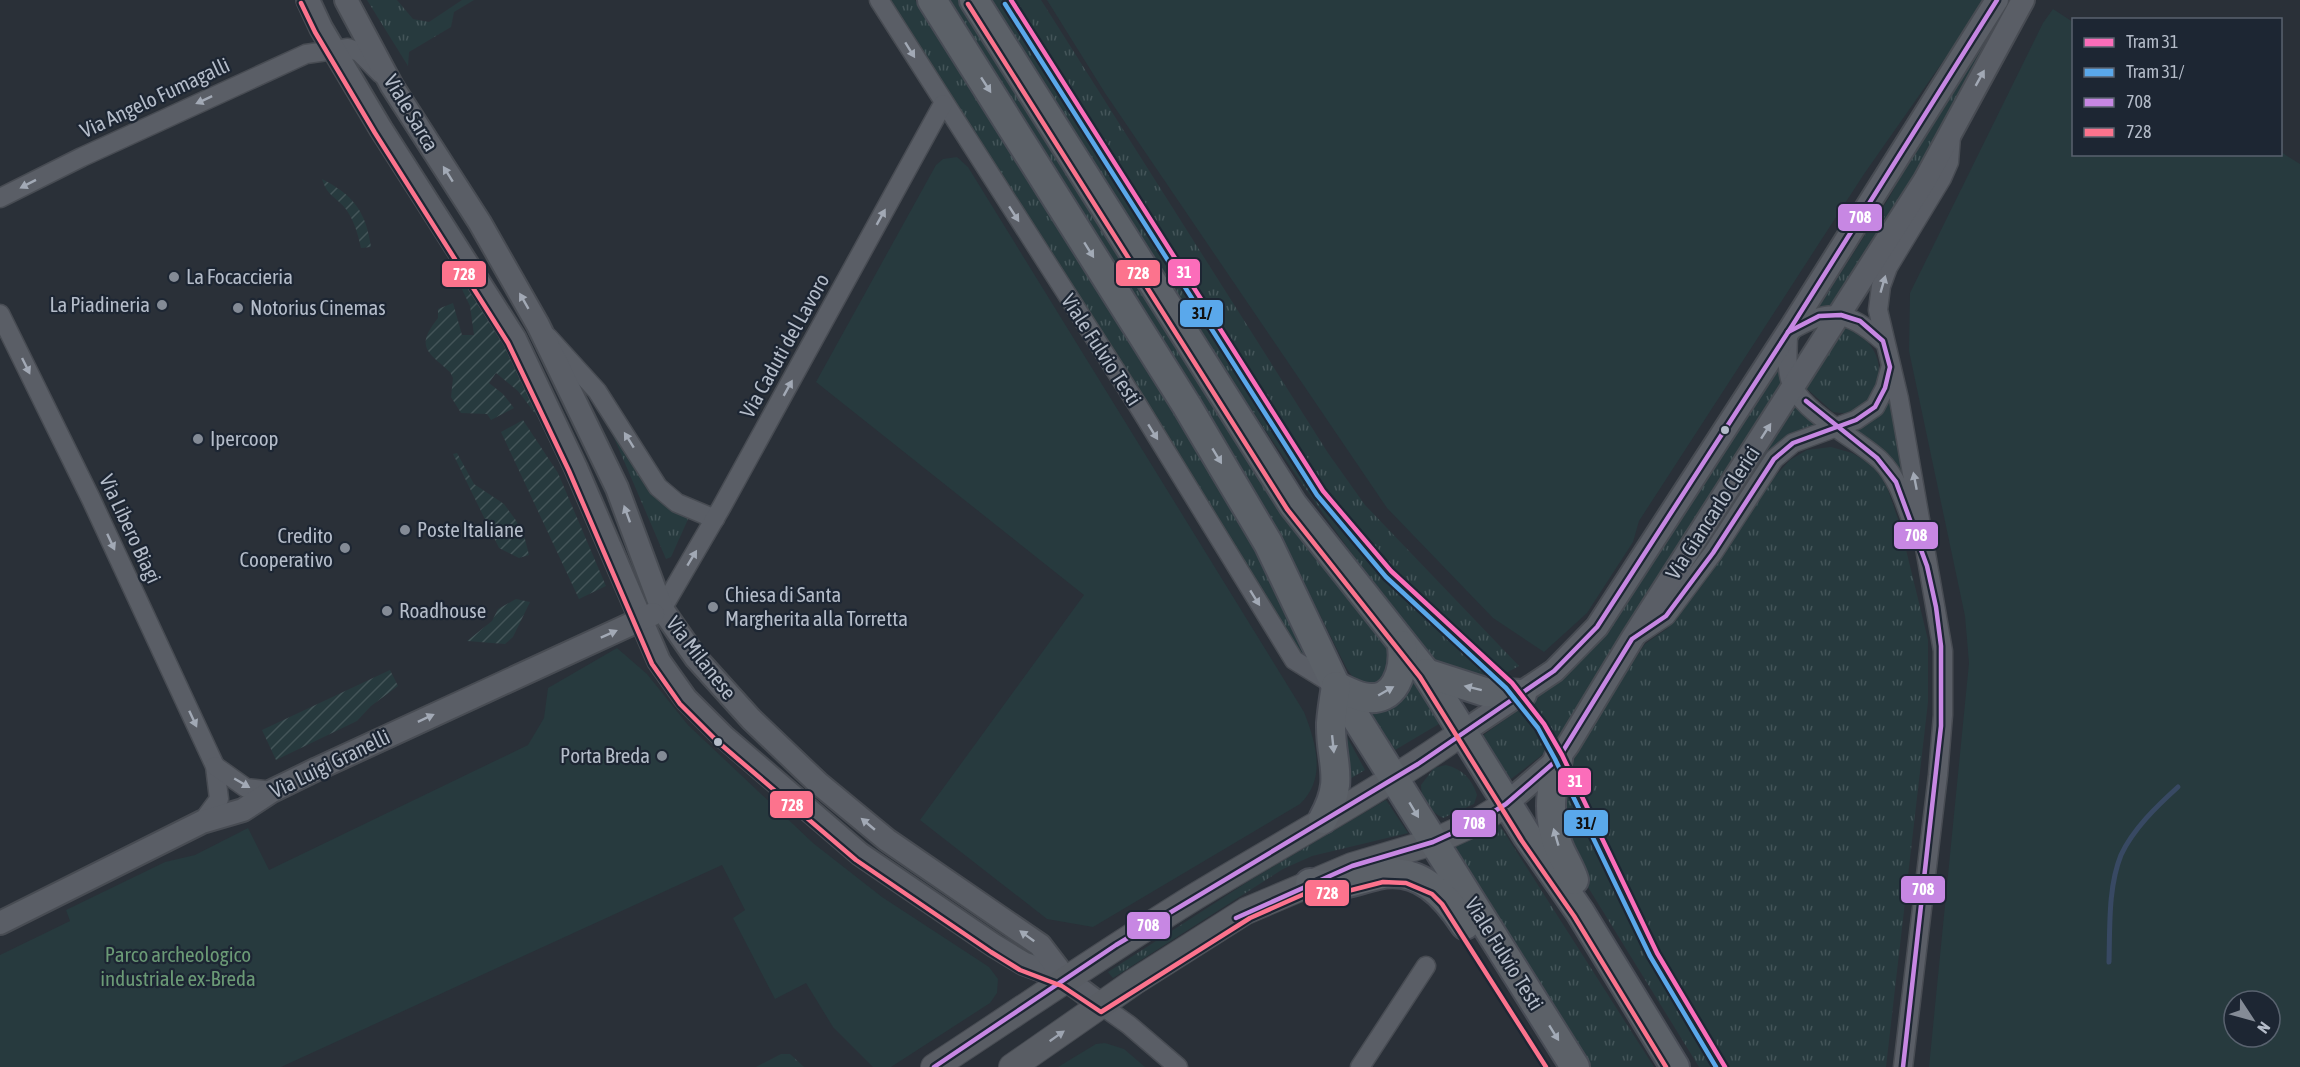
<svg xmlns="http://www.w3.org/2000/svg" width="2300" height="1067" font-family="'Asap Condensed',sans-serif">
<style>
.grass{fill:url(#grass-tufts)}
.park{fill:#273a3e;fill-rule:evenodd}
.garden{fill:url(#garden-furrows)}
.lines{fill:none;stroke-linecap:round;stroke-linejoin:round}
.stream{stroke:#384963;stroke-width:5}
.minor-casing{stroke:#484c53;stroke-width:21}
.tertiary-casing{stroke:#484c53;stroke-width:26}
.secondary-casing{stroke:#484c53;stroke-width:28}
.primary-casing{stroke:#484c55;stroke-width:32}
.minor{stroke:#5a5e66;stroke-width:18}
.tertiary{stroke:#5a5e66;stroke-width:22}
.secondary{stroke:#595d64;stroke-width:26}
.primary{stroke:#5c6168;stroke-width:28}
.bus-1-casing{stroke:#1d2633;stroke-width:9}
.bus-2-casing{stroke:#1d2633;stroke-width:9}
.bus-1{stroke:#c787e3;stroke-width:4.5}
.bus-2{stroke:#fc738d;stroke-width:4.5}
.tram-1-casing{stroke:#1d2633;stroke-width:9}
.tram-2-casing{stroke:#1d2633;stroke-width:9}
.tram-1{stroke:#fb6dba;stroke-width:4.5}
.tram-2{stroke:#5aa8eb;stroke-width:4.5}
.oneway{fill:#a2a9b5}
.oneway2{fill:#a2aab6}
.oneway3{fill:#9da4b0}
.poi-dot{fill:#848b96;stroke:#1d2633;stroke-width:2}
.bus-dot{fill:#b4bcc9;stroke:#1d2633;stroke-width:2}
.labels{text-anchor:middle;stroke-width:4.5;stroke-linejoin:round;paint-order:stroke}
.street-label{font-size:21px;fill:#b4bcc9;stroke:#1d2633}
.poi-label{font-size:21px;fill:#b4bcc9;stroke:#1d2633;text-anchor:start}
.park-label{font-size:21px;fill:#6b9a76;stroke:#1d2633}
.line-badge{stroke:#1d2633;stroke-width:2}
.badge-label{font-size:16px;text-anchor:middle;font-weight:bold;fill:#fff}
.pale-badge-label{font-size:16px;text-anchor:middle;font-weight:bold;fill:#111}
</style>
<defs>
<pattern id="grass-tufts" width="24" height="20" patternUnits="userSpaceOnUse" patternTransform="scale(1.5)"><rect width="24" height="20" fill="#273a3e"/><path d="M3 7l-1-3M5 7V3M7 7l1-3M15 17l-1-3M17 17v-4M19 17l1-3" fill="none" stroke="#445559"/></pattern>
<pattern id="garden-furrows" width="10" height="10" patternUnits="userSpaceOnUse" patternTransform="scale(1.5)"><rect width="10" height="10" fill="#273a3e"/><path d="M-1 1l2-2M0 10L10 0M9 11l2-2" fill="none" stroke="#445559"/></pattern>
</defs>
<rect width="100%" height="100%" fill="#2a3038"/>
<g class="grass">
<polygon points="367,0 397,0 413,19 429,22 462,0 474,0 454,12 451,27 409,52 408,66"/>
<polygon points="888,0 915,0 1248,533 1310,659 1306,662"/>
<polygon points="944,0 958,0 1253,465 1296,528 1388,649 1393,672 1372,688 1357,683 1347,669 1269,513"/>
<path d="M991 0H1041L1328 453 1365 505 1519 666 1495 679 1441 670C1272 460 1135 227 991 0Z"/>
<polygon points="2004,0 2012,0 1892,216 1833,310 1815,313 1889,198 1945,95"/>
<path d="M1848 323C1876 347 1887 362 1872 398L1849 414 1833 412 1805 387Z"/>
<polygon points="1783,364 1786,381 1551,748 1511,779 1482,736 1558,682 1603,634"/>
<path d="M1891 393 1914 505C1894 469 1887 451 1851 429Z"/>
<polygon points="1798,403 1823,425 1802,430 1718,534 1714,530"/>
<polygon points="606,419 689,517 671,557 666,559"/>
<polygon points="1831,447 1852,453 1872,465 1886,484 1900,525 1928,640 1928,702 1886,1067 1699,1067 1562,845 1562,770 1645,644 1668,628 1700,588 1770,482 1790,460 1807,450"/>
<path d="M1415 676 1444 721 1395 750 1367 707C1396 710 1406 704 1415 676Z"/>
<polygon points="1340,724 1365,770 1348,780"/>
<path d="M1446 765C1462 769 1472 779 1477 795L1474 804 1443 818C1430 811 1421 801 1421 785L1434 768Z"/>
<polygon points="1386,800 1408,833 1312,856 1283,869 1113,978 1108,972 1249,881"/>
<polygon points="1497,821 1654,1067 1591,1067 1453,847"/>
<polygon points="781,1054 790,1054 804,1067 756,1067"/>
</g>
<g class="park">
<polygon points="1047,0 1986,0 1864,174 1639,521 1633,542 1587,613 1544,652 1493,618 1387,508 1105,93"/>
<path d="M2053 9 2073 22 2074 154H2280L2281 152 2300 164V1067H1929L1969 663 1965 616 1909 351 1910 293 2043 23ZM2234 1001H2270V1037H2234Z"/>
<path d="M957 157 968 167 1304 712C1316 743 1327 778 1300 804L1093 927 1047 919 920 820 1084 595 816 382 936 165 943 159Z"/>
<polygon points="617,648 647,674 688,725 813,843 882,897 989,967 998,979 997,993 990,1003 891,1067 873,1067 833,1027 806,983 775,999 733,918 745,910 722,865 281,1067 0,1067 0,955 70,921 66,910 165,862 195,855 248,828 269,870 528,745 544,718 548,688"/>
<polygon points="1105,1043 1124,1049 1145,1067 1058,1067 1096,1044"/>
</g>
<g class="garden">
<path d="M322 179C353 195 366 211 371 247L361 248C357 231 352 212 338 201 329 193 326 191 322 179Z"/>
<path d="M453 257 504 340 550 433 518 391 496 373 489 383 503 394 514 408 491 420 487 414 461 413 451 397 453 378 450 372C427 351 415 347 438 318V309L453 303 462 335H474L470 306 448 260Z"/>
<polygon points="523,420 558,473 606,586 579,599 501,432"/>
<polygon points="457,453 474,484 504,504 515,519 524,535 529,555 519,558 499,548 453,454"/>
<polygon points="516,599 530,602 513,637 505,644 467,641 492,621 498,609"/>
<polygon points="390,670 398,686 371,706 357,721 276,760 262,730"/>
</g>
<g class="lines">
<path class="stream" d="M2109 962C2110 928 2108 887 2121 855 2133 829 2157 806 2178 787"/>
<defs>
<g id="minor">
<polyline points="879,0 1137,404 1294,660 1336,686"/>
<polyline points="0,198 82,157 306,54 348,48 359,52 381,74"/>
<polyline points="0,314 91,499 215,766 219,799 202,822"/>
<polyline points="548,337 597,391 658,487 677,503 715,519"/>
<path d="M1883 341C1846 310 1830 307 1788 332 1788 350 1785 371 1793 387 1809 417 1857 438 1881 461 1899 479 1906 507 1915 530"/>
<polyline points="662,609 721,508 943,104"/>
<polyline points="1636,636 1666,616 1713,553 1774,459 1793,443 1856,420 1875,407 1885,388 1890,369"/>
<polyline points="215,766 246,788 272,791"/>
<polyline points="1101,1005 1129,1025 1178,1067"/>
<polyline points="1360,1067 1426,966"/>
<polyline points="1903,1067 1938,775 1943,715 1943,651 1899,399 1878,310 1881,286 1888,267 1942,178 1949,162 1951,136"/>
</g>
<g id="tertiary">
<polyline points="308,0 321,28 381,129 515,339 576,468 659,661 686,699 723,736 860,854 995,946 1023,963 1066,979 1101,1005"/>
<polyline points="346,0 392,86 480,223 538,325 617,488 662,609 696,658 751,719 818,783 887,840 1040,945 1066,979"/>
<polyline points="1463,732 1554,671 1597,627 1792,326 1997,0"/>
<polyline points="1506,804 1558,759 1568,745 1632,639 1925,180 2023,0"/>
<polyline points="0,923 202,822 243,810 272,791 317,769 653,614"/>
</g>
<g id="secondary">
<path d="M934 1067C1021 1010 1107 951 1196 896 1285 842 1378 792 1463 732"/>
<polyline points="1012,1067 1134,982 1246,911 1352,866 1433,842 1477,822 1506,804"/>
</g>
<g id="primary">
<polyline points="932,0 1187,406 1268,543 1336,686 1575,1067"/>
<polyline points="974,0 1293,505 1426,673 1528,837 1580,912 1675,1067"/>
<polyline points="1426,673 1485,692 1522,694"/>
<path d="M1336 686C1345 690 1354 695 1363 697 1396 705 1405 669 1402 645"/>
<path d="M1558 759C1551 789 1547 813 1557 842 1561 855 1570 867 1574 880"/>
<path d="M1323 819C1346 778 1330 764 1331 723 1332 711 1334 698 1336 686"/>
<path d="M1310 883C1343 888 1348 882 1378 875 1419 866 1445 895 1465 925"/>
</g>
</defs>
<use href="#minor" class="minor-casing"/>
<use href="#tertiary" class="tertiary-casing"/>
<use href="#secondary" class="secondary-casing"/>
<use href="#primary" class="primary-casing"/>
<use href="#minor" class="minor"/>
<use href="#tertiary" class="tertiary"/>
<use href="#secondary" class="secondary"/>
<use href="#primary" class="primary"/>
<defs>
<g id="bus-1">
<polyline points="1806,401 1877,458 1896,482 1927,566 1936,607 1941,646 1941,726 1903,1067"/>
<polyline points="1236,918 1352,866 1433,842 1477,822 1506,804 1558,759 1632,639 1666,616 1713,553 1774,459 1793,443 1856,420 1875,407 1885,388 1890,367 1883,341 1860,321 1841,315 1819,316 1788,332"/>
<polyline points="934,1067 1116,945 1418,764 1554,671 1597,627 1792,326 1997,0"/>
</g>
<g id="bus-2">
<polyline points="301,3 315,32 375,133 508,343 569,471 652,664 680,704 718,742 856,860 991,952 1020,970 1062,986 1101,1012 1250,918 1311,891 1336,894 1383,882 1406,883 1432,894 1442,904 1546,1067"/>
<polyline points="968,4 1287,509 1420,677 1522,841 1574,916 1666,1067"/>
</g>
</defs>
<use href="#bus-1" class="bus-1-casing"/>
<use href="#bus-2" class="bus-2-casing"/>
<use href="#bus-1" class="bus-1"/>
<use href="#bus-2" class="bus-2"/>
<defs>
<polyline id="tram-1" points="1011,0 1323,491 1391,571 1512,683 1544,724 1562,755 1657,953 1725,1067"/>
<polyline id="tram-2" points="1005,4 1317,495 1386,577 1506,688 1538,728 1555,759 1650,956 1716,1067"/>
</defs>
<use href="#tram-1" class="tram-1-casing"/>
<use href="#tram-2" class="tram-2-casing"/>
<use href="#tram-1" class="tram-1"/>
<use href="#tram-2" class="tram-2"/>
</g>
<defs><path id="oneway-solid" d="M-6-.8H1V-3.2L6.5 0L1 3.2V.8H-6Z" transform="scale(1.5)"/></defs>
<g class="oneway">
<use href="#oneway-solid" transform="translate(910 50) rotate(58)"/>
<use href="#oneway-solid" transform="translate(1980 78) rotate(-61)"/>
<use href="#oneway-solid" transform="translate(204 100) rotate(155)"/>
<use href="#oneway-solid" transform="translate(448 174) rotate(-122)"/>
<use href="#oneway-solid" transform="translate(28 184) rotate(153)"/>
<use href="#oneway-solid" transform="translate(1014 214) rotate(57)"/>
<use href="#oneway-solid" transform="translate(881 217) rotate(-61)"/>
<use href="#oneway-solid" transform="translate(1883 284) rotate(-74)"/>
<use href="#oneway-solid" transform="translate(524 301) rotate(-120)"/>
<use href="#oneway-solid" transform="translate(26 366) rotate(64)"/>
<use href="#oneway-solid" transform="translate(788 388) rotate(-61)"/>
<use href="#oneway-solid" transform="translate(1766 431) rotate(-57)"/>
<use href="#oneway-solid" transform="translate(1153 432) rotate(58)"/>
<use href="#oneway-solid" transform="translate(629 440) rotate(-122)"/>
<use href="#oneway-solid" transform="translate(1915 481) rotate(-101)"/>
<use href="#oneway-solid" transform="translate(627 514) rotate(-110)"/>
<use href="#oneway-solid" transform="translate(111 542) rotate(65)"/>
<use href="#oneway-solid" transform="translate(692 558) rotate(-59)"/>
<use href="#oneway-solid" transform="translate(1255 598) rotate(58)"/>
<use href="#oneway-solid" transform="translate(609 634) rotate(-24)"/>
<use href="#oneway-solid" transform="translate(426 718) rotate(-25)"/>
<use href="#oneway-solid" transform="translate(193 719) rotate(65)"/>
<use href="#oneway-solid" transform="translate(242 783) rotate(30)"/>
<use href="#oneway-solid" transform="translate(868 824) rotate(-140)"/>
<use href="#oneway-solid" transform="translate(1027 936) rotate(-144)"/>
</g>
<g class="oneway2">
<use href="#oneway-solid" transform="translate(986 85) rotate(57)"/>
<use href="#oneway-solid" transform="translate(1089 250) rotate(58)"/>
<use href="#oneway-solid" transform="translate(1217 456) rotate(59)"/>
<use href="#oneway-solid" transform="translate(1473 688) rotate(-166)"/>
<use href="#oneway-solid" transform="translate(1386 691) rotate(-30)"/>
<use href="#oneway-solid" transform="translate(1333 744) rotate(84)"/>
<use href="#oneway-solid" transform="translate(1414 810) rotate(59)"/>
<use href="#oneway-solid" transform="translate(1556 837) rotate(-106)"/>
<use href="#oneway-solid" transform="translate(1554 1033) rotate(58)"/>
</g>
<use class="oneway3" href="#oneway-solid" transform="translate(1057 1036) rotate(-35)"/>
<g class="poi-dot">
<circle cx="174" cy="277" r="6"/>
<circle cx="162" cy="305" r="6"/>
<circle cx="238" cy="308" r="6"/>
<circle cx="198" cy="439" r="6"/>
<circle cx="405" cy="530" r="6"/>
<circle cx="345" cy="548" r="6"/>
<circle cx="713" cy="607" r="6"/>
<circle cx="387" cy="611" r="6"/>
<circle cx="662" cy="756" r="6"/>
</g>
<g class="bus-dot">
<circle cx="1725" cy="430" r="5"/>
<circle cx="718" cy="742" r="5"/>
</g>
<g class="labels">
<g class="street-label">
<text transform="translate(155 98) rotate(-25)" y="7">Via Angelo Fumagalli</text>
<text transform="translate(411 113) rotate(59)" y="7">Viale Sarca</text>
<text transform="translate(785 346) rotate(-61)" y="7">Via Caduti del Lavoro</text>
<text transform="translate(1101 350) rotate(57)" y="7">Viale Fulvio Testi</text>
<text transform="translate(1713 513) rotate(-57)" y="7">Via Giancarlo Clerici</text>
<text transform="translate(130 529) rotate(65)" y="7">Via Libero Biagi</text>
<text transform="translate(701 658) rotate(52)" y="7">Via Milanese</text>
<text transform="translate(330 764) rotate(-26)" y="7">Via Luigi Granelli</text>
<text transform="translate(1504 954) rotate(58)" y="7">Viale Fulvio Testi</text>
</g>
<g class="poi-label">
<text x="186" y="284">La Focaccieria</text>
<text x="150" y="312" text-anchor="end">La Piadineria</text>
<text x="250" y="315">Notorius Cinemas</text>
<text x="210" y="446">Ipercoop</text>
<text x="417" y="537">Poste Italiane</text>
<text x="333" y="543" text-anchor="end">Credito<tspan x="333" dy="24">Cooperativo</tspan></text>
<text x="725" y="602">Chiesa di Santa<tspan x="725" dy="24">Margherita alla Torretta</tspan></text>
<text x="399" y="618">Roadhouse</text>
<text x="650" y="763" text-anchor="end">Porta Breda</text>
</g>
<g class="park-label">
<text x="178" y="962">Parco archeologico<tspan x="178" dy="24">industriale ex-Breda</tspan></text>
</g>
</g>
<g class="line-badge">
<rect x="1837" y="203" width="46" height="29" rx="6" fill="#c787e3"/>
<rect x="1167" y="258" width="34" height="29" rx="6" fill="#fb6dba"/>
<rect x="1115" y="259" width="46" height="28" rx="6" fill="#fc738d"/>
<rect x="441" y="260" width="46" height="28" rx="6" fill="#fc738d"/>
<rect x="1179" y="299" width="45" height="29" rx="6" fill="#5aa8eb"/>
<rect x="1893" y="521" width="46" height="29" rx="6" fill="#c787e3"/>
<rect x="1557" y="767" width="35" height="29" rx="6" fill="#fb6dba"/>
<rect x="769" y="790" width="45" height="29" rx="6" fill="#fc738d"/>
<rect x="1563" y="809" width="46" height="28" rx="6" fill="#5aa8eb"/>
<rect x="1451" y="809" width="46" height="29" rx="6" fill="#c787e3"/>
<rect x="1900" y="875" width="46" height="29" rx="6" fill="#c787e3"/>
<rect x="1304" y="879" width="46" height="28" rx="6" fill="#fc738d"/>
<rect x="1126" y="911" width="45" height="29" rx="6" fill="#c787e3"/>
</g>
<g class="badge-label">
<text x="1860" y="223">708</text>
<text x="1184" y="278">31</text>
<text x="1138" y="279">728</text>
<text x="464" y="280">728</text>
<text x="1916" y="541">708</text>
<text x="1575" y="787">31</text>
<text x="792" y="811">728</text>
<text x="1474" y="829">708</text>
<text x="1923" y="895">708</text>
<text x="1327" y="899">728</text>
<text x="1148" y="931">708</text>
</g>
<g class="pale-badge-label">
<text x="1202" y="319">31/</text>
<text x="1586" y="829">31/</text>
</g>
<rect x="2072" y="18" width="210" height="138" fill="#1d2633" stroke="#59626f" stroke-width="1.5"/>
<rect x="2084" y="38" width="30" height="9" fill="#fb6dba" stroke="#59626f" stroke-width="1.5"/>
<text x="2126" y="48" font-size="18" fill="#b4bcc9">Tram 31</text>
<rect x="2084" y="68" width="30" height="9" fill="#5aa8eb" stroke="#59626f" stroke-width="1.5"/>
<text x="2126" y="78" font-size="18" fill="#b4bcc9">Tram 31/</text>
<rect x="2084" y="98" width="30" height="9" fill="#c787e3" stroke="#59626f" stroke-width="1.5"/>
<text x="2126" y="108" font-size="18" fill="#b4bcc9">708</text>
<rect x="2084" y="128" width="30" height="9" fill="#fc738d" stroke="#59626f" stroke-width="1.5"/>
<text x="2126" y="138" font-size="18" fill="#b4bcc9">728</text>
<g transform="translate(2252 1019) rotate(126)"><circle r="28" fill="#1d2633" stroke="#59626f" stroke-width="1.5"/>
<path d="M0-4.5L10 22L0 15L-10 22Z" fill="#848b96"/>
<text y="-9" font-size="16" font-weight="bold" text-anchor="middle" fill="#b4bcc9">N</text>
</g>
</svg>
